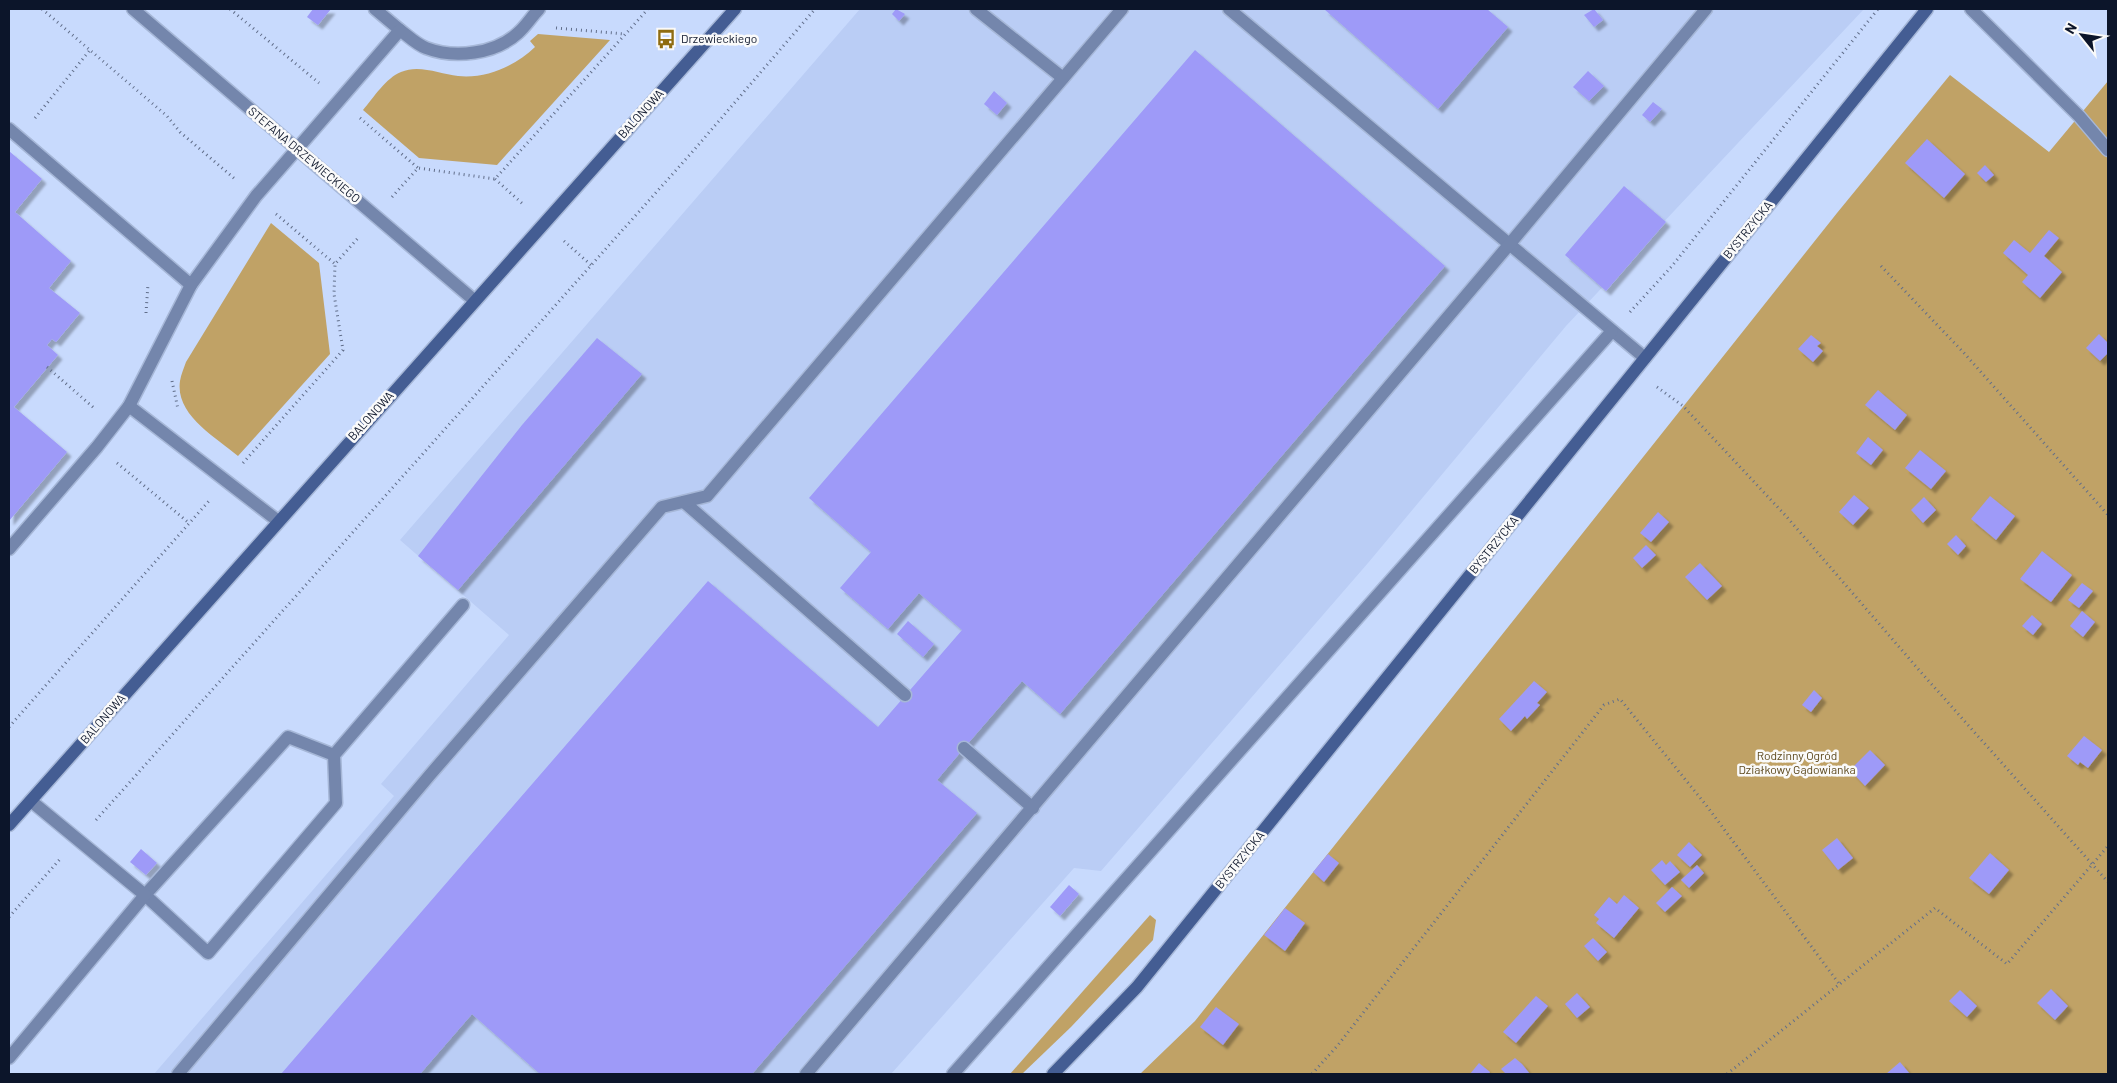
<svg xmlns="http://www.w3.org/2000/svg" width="2117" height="1083" font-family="Barlow,sans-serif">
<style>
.built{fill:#bacdf5}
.green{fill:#c0a266}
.building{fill:#9e9af8;filter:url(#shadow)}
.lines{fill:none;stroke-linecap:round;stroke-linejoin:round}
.lane-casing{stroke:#a6b7d7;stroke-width:15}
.street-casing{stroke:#a6b7d7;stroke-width:15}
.secondary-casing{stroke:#a6b7d7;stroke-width:15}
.path{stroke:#616e8a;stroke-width:3;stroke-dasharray:1 4;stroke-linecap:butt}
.lane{stroke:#7486ac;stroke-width:12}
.street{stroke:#7486ac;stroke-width:12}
.secondary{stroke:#445d93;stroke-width:12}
.labels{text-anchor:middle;stroke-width:5;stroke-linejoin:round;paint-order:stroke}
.poi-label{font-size:12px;fill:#0c152a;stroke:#fafafa;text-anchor:start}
.street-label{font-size:12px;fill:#0c152a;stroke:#fafafa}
.park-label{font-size:12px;fill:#5d491e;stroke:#fafafa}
</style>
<defs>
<filter id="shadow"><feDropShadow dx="4.5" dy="4.5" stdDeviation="1" flood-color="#0004"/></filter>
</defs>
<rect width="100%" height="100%" fill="#c8dafd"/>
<polygon class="built" points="860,9 1864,9 1566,326 1368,563 1101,871 1074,868 891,1074 154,1074 394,796 381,784 509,635 400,540"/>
<g class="green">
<path d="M538 34 610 40 497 165 419 158 363 110C374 97 386 78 401 72 419 64 440 74 458 76 486 79 515 66 535 47L530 41Z"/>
<polygon points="1950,75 2049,152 2108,81 2108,1074 1140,1074 1195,1021 1837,213"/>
<path d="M271 223 319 263 330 354 238 456C216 437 175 415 180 381 181 374 184 368 186 362Z"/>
<polygon points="1150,915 1156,920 1153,940 1071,1027 1022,1074 1010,1074"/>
</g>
<g class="building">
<polygon points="313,9 331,9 318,25 307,17"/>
<polygon points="896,9 905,14 899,21 892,14"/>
<polygon points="1324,9 1487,9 1508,27 1438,109"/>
<polygon points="1594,9 1603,20 1594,27 1584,15"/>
<polygon points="1195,50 1445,266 1060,714 1022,681 964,748 937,780 977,813 752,1074 540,1074 472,1014 420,1074 281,1074 708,581 878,727 962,630 919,593 888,629 840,588 871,552 809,498"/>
<polygon points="1588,71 1604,86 1589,101 1573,87"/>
<polygon points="994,91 1007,103 997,115 984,104"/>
<polygon points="1653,102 1662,109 1650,122 1642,115"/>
<polygon points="1927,139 1965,174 1944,198 1905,163"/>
<polygon points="9,151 42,179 15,212 71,261 49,288 80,313 56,342 52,339 47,345 58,355 14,407 67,452 9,521"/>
<polygon points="1985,165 1994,175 1986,182 1977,173"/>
<polygon points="1624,186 1666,222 1606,291 1565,255"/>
<polygon points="2049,230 2059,238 2044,256 2062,272 2040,298 2022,282 2028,275 2003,253 2014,240 2030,253"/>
<polygon points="2099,334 2108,343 2108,353 2100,361 2086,348"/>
<polygon points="1811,335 1821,343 1817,346 1823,351 1813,362 1798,349"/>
<polygon points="597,338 642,374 458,590 418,556 522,425"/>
<polygon points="1878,390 1907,415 1895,430 1865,405"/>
<polygon points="1868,437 1883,450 1871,465 1856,453"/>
<polygon points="1920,450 1946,471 1931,489 1905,468"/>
<polygon points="1854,495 1869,508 1853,525 1839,512"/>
<polygon points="1990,496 2015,516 1996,540 1971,519"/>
<polygon points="1924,497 1936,510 1923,523 1911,510"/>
<polygon points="1658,512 1669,522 1651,542 1640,533"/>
<polygon points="1956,535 1966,546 1958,555 1947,544"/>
<polygon points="1646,545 1656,555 1642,568 1633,558"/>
<polygon points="2042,551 2072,575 2051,602 2020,579"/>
<polygon points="1700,563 1722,586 1707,600 1685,577"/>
<polygon points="2082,583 2093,591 2079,608 2068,600"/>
<polygon points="2082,611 2095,622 2083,637 2070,626"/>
<polygon points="2032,615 2042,624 2033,635 2022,626"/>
<polygon points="908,621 934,644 923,657 897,634"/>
<polygon points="1534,681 1547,692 1537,703 1540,705 1527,719 1525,716 1511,731 1499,719"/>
<polygon points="1814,690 1822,698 1811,712 1802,705"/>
<polygon points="2084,736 2102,750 2088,768 2080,762 2078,765 2067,756"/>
<polygon points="1870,750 1885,765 1865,786 1850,770"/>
<polygon points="1837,838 1853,858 1838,870 1822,850"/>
<polygon points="1689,842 1702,855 1690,867 1677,855"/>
<polygon points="141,849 157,863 146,875 130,862"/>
<polygon points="1990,853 2009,870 1989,894 1969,878"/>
<polygon points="1328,854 1339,863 1324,882 1313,872"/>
<polygon points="1662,860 1666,865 1670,861 1680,872 1665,885 1651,870"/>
<polygon points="1697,865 1704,873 1689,888 1681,880"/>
<polygon points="1069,885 1079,894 1060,916 1050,907"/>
<polygon points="1672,887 1682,896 1665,912 1656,903"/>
<polygon points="1624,895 1639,908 1614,938 1596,923 1599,919 1594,915 1609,897 1617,904"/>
<polygon points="1285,908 1305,923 1285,951 1264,935"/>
<polygon points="1593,938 1607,952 1598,961 1584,946"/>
<polygon points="2051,989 2068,1006 2055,1020 2037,1003"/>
<polygon points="1960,990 1977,1006 1967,1017 1949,1001"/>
<polygon points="1577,993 1590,1007 1577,1018 1565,1004"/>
<polygon points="1536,996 1548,1006 1516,1043 1503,1032"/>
<polygon points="1216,1007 1239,1024 1223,1045 1200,1027"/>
<polygon points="1515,1058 1522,1064 1530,1074 1506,1074 1501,1069"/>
<polygon points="1900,1062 1910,1074 1886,1074"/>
<polygon points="1479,1063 1490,1072 1489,1074 1470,1074"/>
</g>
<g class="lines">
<defs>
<g id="lane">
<polyline points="375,9 400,30"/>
<polyline points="976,9 1063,78"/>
<polyline points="1229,9 1645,358"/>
<polyline points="1971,9 2079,116 2108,150"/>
<path d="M297 149 400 30C408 36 416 44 426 48 455 59 495 54 518 33 526 26 532 16 539 9"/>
<polyline points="684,502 905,695"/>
<polyline points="964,748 1033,808"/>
<polyline points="334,755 336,803 208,953 145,895 288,737 334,755 463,605"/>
<polyline points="9,1058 145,895 31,801"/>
<polyline points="178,1074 429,776 662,507 707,496 1122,9"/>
<polyline points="806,1074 1508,246 1706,9"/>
<polyline points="953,1074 1612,331"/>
</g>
<g id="street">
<polyline points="133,9 475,301"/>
<polyline points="9,129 191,285 256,196 297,149"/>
<polyline points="129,406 278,521"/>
<polyline points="9,549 97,447 129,406 191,285"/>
</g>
<g id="secondary">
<polyline points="9,825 735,9"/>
<polyline points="1053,1074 1137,987 1927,9"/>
</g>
</defs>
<use href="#lane" class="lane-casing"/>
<use href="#street" class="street-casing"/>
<use href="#secondary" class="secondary-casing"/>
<g class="path">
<polyline points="42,9 167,116 180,132 235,179"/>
<polyline points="230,9 319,83"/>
<polyline points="556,28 625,34"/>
<polyline points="35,118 90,50"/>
<polyline points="360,118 418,168"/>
<polyline points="495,179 524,205"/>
<polyline points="392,197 418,168 495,179 648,9"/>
<polyline points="276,214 335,264"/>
<polyline points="564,241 591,265"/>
<polyline points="1881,266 1964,353 2108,515"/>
<polyline points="1630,312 1672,266 1878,9"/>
<polyline points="146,313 148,284"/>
<polyline points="47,367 94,408"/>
<polyline points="172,381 178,409"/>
<polyline points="1657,387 1683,406 1786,516 1919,670 2108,882"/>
<polyline points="117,463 189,523"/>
<polyline points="243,463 343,350 334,294 335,264 359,237"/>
<polyline points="9,727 209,501"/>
<polyline points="96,820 694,150 815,9"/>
<polyline points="9,917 61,858"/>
<polyline points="1312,1074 1338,1045 1604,705 1620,699 1706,805 1840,985"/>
<polyline points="1727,1074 1935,908 2007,964 2108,846"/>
</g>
<use href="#lane" class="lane"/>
<use href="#street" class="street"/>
<use href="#secondary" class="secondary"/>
</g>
<defs>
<symbol id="bus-bare" viewBox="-9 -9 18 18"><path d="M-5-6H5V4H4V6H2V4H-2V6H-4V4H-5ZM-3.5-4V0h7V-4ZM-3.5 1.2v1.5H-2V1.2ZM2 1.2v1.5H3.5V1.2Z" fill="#8f6c10" stroke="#fafafa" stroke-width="2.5" paint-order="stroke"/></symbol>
</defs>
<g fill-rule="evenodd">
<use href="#bus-bare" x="652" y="25" width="28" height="28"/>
</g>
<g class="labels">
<g class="poi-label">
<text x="681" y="43">Drzewieckiego</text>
</g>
<g class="street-label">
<text transform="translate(641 114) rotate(-48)" y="4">BALONOWA</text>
<text transform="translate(304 155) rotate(40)" y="4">STEFANA DRZEWIECKIEGO</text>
<text transform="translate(1748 230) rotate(-51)" y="4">BYSTRZYCKA</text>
<text transform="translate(371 416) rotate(-48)" y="4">BALONOWA</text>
<text transform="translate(1494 545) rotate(-51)" y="4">BYSTRZYCKA</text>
<text transform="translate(103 719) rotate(-49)" y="4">BALONOWA</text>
<text transform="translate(1240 860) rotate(-51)" y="4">BYSTRZYCKA</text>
</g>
<g class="park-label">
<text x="1797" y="760">Rodzinny Ogród<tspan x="1797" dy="14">Działkowy Gądowianka</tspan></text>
</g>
</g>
<rect width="2117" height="1083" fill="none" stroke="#0c152a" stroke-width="20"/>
<g transform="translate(2082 35) rotate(300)" stroke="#fafafa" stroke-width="4" paint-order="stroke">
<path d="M0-4L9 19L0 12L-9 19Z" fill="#0c152a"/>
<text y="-8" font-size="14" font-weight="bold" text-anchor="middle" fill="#0c152a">N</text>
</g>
</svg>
